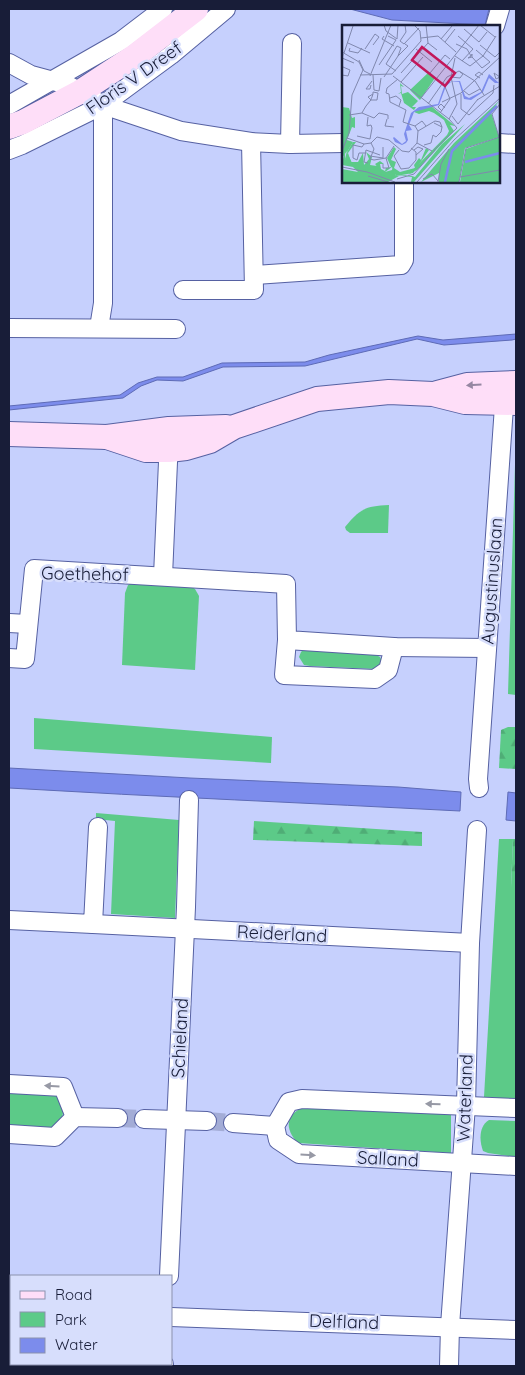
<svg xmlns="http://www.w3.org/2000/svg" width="525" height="1375" font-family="Quicksand,sans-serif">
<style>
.green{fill:#5cca88}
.forest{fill:url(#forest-firs)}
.water{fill:#7c8cec;stroke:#5e6bb6}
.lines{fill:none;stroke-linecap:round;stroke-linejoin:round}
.street-tunnel{stroke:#a3acd6;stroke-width:18;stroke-dasharray:18 9;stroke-linecap:butt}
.street-casing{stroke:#5661a2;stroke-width:20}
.secondary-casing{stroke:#5661a2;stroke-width:26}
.street{stroke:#fff;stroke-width:18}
.secondary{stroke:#fedef8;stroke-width:24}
.oneway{fill:#9687a2}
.oneway2{fill:#9799a5}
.labels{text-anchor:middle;stroke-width:5;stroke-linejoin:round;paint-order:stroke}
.street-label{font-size:18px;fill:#181d38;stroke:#d7defc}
.inset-river{fill:none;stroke:#7c8cec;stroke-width:2.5}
.inset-road{fill:none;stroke:#8088ae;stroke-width:1}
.view{fill:#c2185b;fill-opacity:0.15;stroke:#c2185b;stroke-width:2.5}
.inset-edge{fill:none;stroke:#181d38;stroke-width:2.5}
</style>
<defs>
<pattern id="forest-firs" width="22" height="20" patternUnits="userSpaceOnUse" patternTransform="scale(1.25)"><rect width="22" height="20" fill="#5cca88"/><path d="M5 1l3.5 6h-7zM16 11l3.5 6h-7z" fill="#4fad76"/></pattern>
</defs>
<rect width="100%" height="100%" fill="#c6d0fd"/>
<g class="green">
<polygon points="516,432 516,695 508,694"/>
<path d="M389 505 388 533H350L346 530 345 527C360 509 365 506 389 505Z"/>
<polygon points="133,582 189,585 195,589 199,596 195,670 122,665 125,593 128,585"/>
<polygon points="304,649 374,654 380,657 382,661 381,666 375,669 310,666 304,665 299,657 301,652"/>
<polygon points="34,718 272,737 271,763 34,749"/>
<polygon points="96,813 179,820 175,918 111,914 115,821 96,819"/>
<polygon points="499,839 513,839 511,887 516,887 516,1099 484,1097"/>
<path d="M9 1091 53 1094 63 1101C63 1107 64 1115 61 1120 54 1134 22 1127 9 1127Z"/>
<path d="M307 1106 451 1114V1153L298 1143C284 1129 285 1113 307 1106Z"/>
<path d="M489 1120 516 1121V1157L488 1153 483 1151C479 1140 479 1126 489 1120Z"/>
</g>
<g class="forest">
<polygon points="508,727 516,727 516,769 499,768 501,730"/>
<polygon points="254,821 422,832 422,846 253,840"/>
<polygon points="513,839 516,839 516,887 511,887"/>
</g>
<g class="water">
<polygon points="350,9 489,9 485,25 392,20"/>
<polygon points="516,334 516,339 512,340 444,345 417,339 305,366 223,367 183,381 157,380 141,386 123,398 9,410 9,406 120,395 138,383 157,377 183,377 222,363 305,362 329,355 418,336 443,340"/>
<path d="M9 768 190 778 398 787 461 792 460 811C310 803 159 797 9 788Z"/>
<polygon points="508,792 516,793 516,821 506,820"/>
</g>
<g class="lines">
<g class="street-tunnel">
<polyline points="118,1118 144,1119"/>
<polyline points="207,1121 233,1123"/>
</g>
<defs>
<g id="street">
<polyline points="495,26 500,9"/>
<polyline points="9,63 31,75 68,85 103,105 181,131 251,142 290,144 344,143"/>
<polyline points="9,105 121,41 163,9"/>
<polyline points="499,143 516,144"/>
<polyline points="290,144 292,43"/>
<polyline points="9,150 22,145 103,105 171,55 226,9"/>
<polyline points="255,275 401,265 404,260 404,181"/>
<polyline points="183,290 254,290 251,142"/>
<polyline points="9,328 176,329"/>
<polyline points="99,328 103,303 103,105"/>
<polyline points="163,576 169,439"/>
<polyline points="9,623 28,624"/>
<polyline points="287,640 284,675 375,679 388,670 394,647"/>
<polyline points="9,658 25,659 34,569 286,584 287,640 394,647 487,648"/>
<polyline points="479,788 478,779 505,392"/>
<polyline points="9,920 93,924 98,827"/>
<polyline points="93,924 470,943"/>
<polyline points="9,1084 63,1087 75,1117"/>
<polyline points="516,1108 302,1099 289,1102 275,1126 278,1140 299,1154 516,1166"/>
<polyline points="144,1119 207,1121"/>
<polyline points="233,1123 275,1126"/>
<polyline points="9,1134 55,1137 75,1117 118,1118"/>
<polyline points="169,1276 186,907 189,800"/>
<polyline points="9,1306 11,1307"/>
<polyline points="171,1317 516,1330"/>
<polyline points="164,1366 164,1364"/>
<polyline points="449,1366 450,1326 466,1105 470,943 477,830"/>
</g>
<g id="secondary">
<polyline points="9,127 23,122 80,92 135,56 196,9"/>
<polyline points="437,393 467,385 516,383"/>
<polyline points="9,434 107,437 169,429 226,427"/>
<polyline points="107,437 146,450 169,450 186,448 210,441 234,427 317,399 389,392 433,394 465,402 516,403"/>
</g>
</defs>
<use href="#street" class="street-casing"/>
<use href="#secondary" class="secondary-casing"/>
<use href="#street" class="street"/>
<use href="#secondary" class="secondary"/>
</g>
<defs><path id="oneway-solid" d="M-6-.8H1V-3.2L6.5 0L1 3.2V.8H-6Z" transform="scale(1.25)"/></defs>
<use class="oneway" href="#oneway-solid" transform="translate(474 385) rotate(177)"/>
<g class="oneway2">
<use href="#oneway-solid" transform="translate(52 1086) rotate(-177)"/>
<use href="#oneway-solid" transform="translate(433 1104) rotate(-178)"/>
<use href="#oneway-solid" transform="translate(308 1155) rotate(3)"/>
</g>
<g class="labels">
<g class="street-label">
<text transform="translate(134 78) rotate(-35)" y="6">Floris V Dreef</text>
<text transform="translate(85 574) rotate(1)" y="6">Goethehof</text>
<text transform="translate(492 581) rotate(-86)" y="6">Augustinuslaan</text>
<text transform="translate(282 934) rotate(3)" y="6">Reiderland</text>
<text transform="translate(180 1038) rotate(-87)" y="6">Schieland</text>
<text transform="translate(465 1098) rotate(-88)" y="6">Waterland</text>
<text transform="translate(388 1159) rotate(3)" y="6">Salland</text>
<text transform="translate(344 1322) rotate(2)" y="6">Delfland</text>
</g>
</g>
<g transform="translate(342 25)">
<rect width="158" height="158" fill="#c6d0fd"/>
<path d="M87 47 93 53 78 75 68 65ZM58 58 62 62 59 61 60 69 66 67 76 76 70 82H74L72 85 62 78 59 68 56 69 59 67ZM157 76 149 87 157 112 123 123 117 157H97V148L79 157 112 118ZM89 81 113 101 108 100 112 106 75 145 64 151H57L46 157H0V144L16 147 3 134 5 126 0 133V82L7 83 10 93 13 92V103L10 102 5 115 11 117 5 127 10 138 18 137 21 142 26 139 30 143 37 139 38 145 43 147 50 145 51 141 54 151 66 150 105 110 107 106 102 95 92 88 87 86 77 89 72 87 76 83ZM157 112V157H118L124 124Z" fill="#5cca88"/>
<path d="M123 99 72 157H69L70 152H62L70 151 73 152 100 119ZM11 117H14L6 128 9 137H16L21 128 22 140 27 134 24 127 30 132 28 140 35 141 33 139 38 136 42 139H38L39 144 43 146 44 143 49 142 45 133 52 122 54 124 49 135 54 137 52 143 58 147 73 143 72 140 77 133 79 135 84 123 87 125 71 148 54 151 50 142 43 147 51 148 49 153 17 143 16 138 10 139 11 142 0 140 3 124V134L8 136 5 127Z" fill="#5cca88"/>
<path d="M147 49 157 58H153L147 53 141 67 129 75 122 74 117 57H109L104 61 97 80 72 87 67 100 70 105 64 106 66 115 64 118 60 120 53 117 51 113 52 112 60 119 64 116 62 109 69 88 77 82 96 79 102 62 106 57 118 56 123 71 127 73 139 67Z" fill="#7c8cec"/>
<path class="inset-river" d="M123 137 158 128M103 157 110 126 155 81"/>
<path class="inset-road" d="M42 0 44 6 55 14 56 0M63 0 64 7 58 16 62 19 77 3M84 0 86 18 95 25M138 0 153 12M122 4 137 17 145 7M42 11 40 14 52 21M116 11 131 24 120 36M79 13 96 11 114 27M99 14 110 1M103 17 113 4M6 18 28 28M114 19 125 24 129 31 126 33 130 32V29L129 31M138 20 153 32 158 27M8 23 7 26 16 28 20 23M23 24 33 9 37 12 31 20M74 24 90 37M0 27 17 37 21 45 10 70 7 108 0 126M2 28 11 1M1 29 0 33 12 38M56 31 66 21 63 19M113 31 128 41 141 31 154 11M130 32 140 43 148 37 134 25M17 35 22 46 28 49M37 40 54 15 46 11M54 46 44 39 55 21 59 23 56 31M117 46 133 56 142 70M59 48 86 18M88 48 103 30 108 34M0 50 6 51 8 45 1 42M18 50 50 49 79 16 78 6 72 0M31 50 32 65 37 66 39 53M28 51 49 0M51 51 107 94 115 79 109 52 113 33M42 52 56 31M109 52 118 53 121 49 118 47M158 52 152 48 154 54 158 52M138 53 133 50 137 47 141 50M56 54 45 63 44 68 47 69 48 77 64 85 61 97 73 101 76 106M59 57 81 32M29 60 28 64H24L30 56M122 66 127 70 138 64M119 69V84L127 90 151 68 152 60M48 73 54 71 59 75 57 81M79 73 137 0M135 75 158 61M100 77 119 68 158 32M86 79 105 52 117 46M100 86 96 82 99 79 103 83M20 88 21 86 24 81 28 76 29 75V74L30 72 31 69V67L36 68 35 75H29L26 72 31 69M98 88 108 74 101 57M7 90 20 88 32 93 37 88 46 90V94M110 91 116 99 136 74M45 94 43 101 52 102M73 101 80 96 84 101M15 111 28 114 30 103 29 100 25 101 26 92M35 112 47 115 60 126 67 127 75 118 90 126M157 112 150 89 158 79M5 113 22 119 29 118 35 112M29 118 32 124 28 134 32 135 44 133 52 121M75 118 76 106 93 96 98 97 100 102M22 119 20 122 11 120V133L15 135 17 128H23M82 120 89 118 91 110 94 112 99 107 100 102 92 98M57 125 52 131 59 144 67 143 74 135V127L69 123M72 125 76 122 81 124 74 130M92 125 115 103 107 94M28 131 41 133V122M26 138 22 137 24 125 38 130M41 139V143H47L44 133M0 142 25 147 53 157M26 151 46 157M118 152 158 145M55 154 72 149 93 125M81 154 90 149 96 156M75 157 112 115 158 73M96 157 99 139 107 124M117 157 124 123 158 112"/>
<path class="view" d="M80 22 113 48 103 61 70 35Z"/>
<rect width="158" height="158" class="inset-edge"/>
</g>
<rect width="525" height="1375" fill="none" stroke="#181d38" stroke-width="20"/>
<rect x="10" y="1275" width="162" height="90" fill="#d7defc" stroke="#8b91ae"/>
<rect x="20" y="1291" width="25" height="8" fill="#fedef8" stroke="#8b91ae"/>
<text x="55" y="1300" font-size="15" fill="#181d38">Road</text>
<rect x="20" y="1312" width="25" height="15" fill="#5cca88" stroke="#8b91ae"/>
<text x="55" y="1325" font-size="15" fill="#181d38">Park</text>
<rect x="20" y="1338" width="25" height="15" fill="#7c8cec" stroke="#8b91ae"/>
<text x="55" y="1350" font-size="15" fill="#181d38">Water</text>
</svg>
